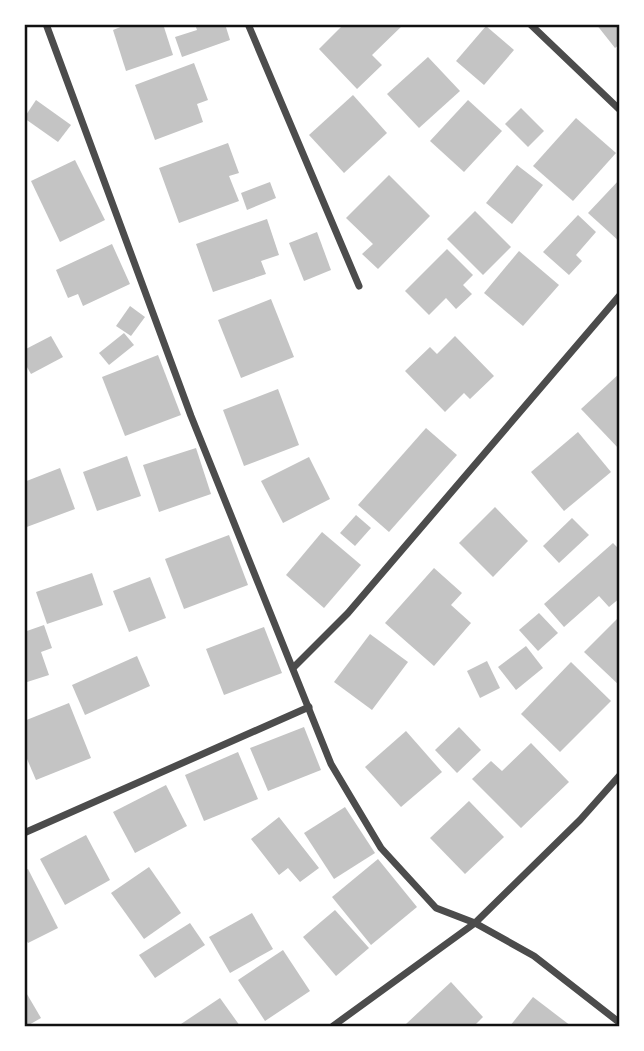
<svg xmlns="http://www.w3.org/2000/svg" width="644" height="1051" font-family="'Roboto Condensed',sans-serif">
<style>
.building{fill:#c4c4c4}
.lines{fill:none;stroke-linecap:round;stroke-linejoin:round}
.minor{stroke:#4c4c4c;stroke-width:7}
.neatline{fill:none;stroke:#111;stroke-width:2.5}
</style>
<rect width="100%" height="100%" fill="#fff"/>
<g class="building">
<polygon points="128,24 163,24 173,55 126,71 113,30"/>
<polygon points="195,24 225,24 230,40 182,57 175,37 197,30"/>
<polygon points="344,24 404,24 372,55 382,65 357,89 319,49"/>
<polygon points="596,24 620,24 620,44 615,48"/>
<polygon points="486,26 514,50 484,85 456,61"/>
<polygon points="428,57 460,91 419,128 387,94"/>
<polygon points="194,63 208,100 197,104 203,122 155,140 135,85"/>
<polygon points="353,95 387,133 344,173 309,135"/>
<polygon points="36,100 71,125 58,142 24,118"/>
<polygon points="468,100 502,131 464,172 430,141"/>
<polygon points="521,108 544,131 528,147 505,124"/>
<polygon points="576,118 616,153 573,201 533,166"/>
<polygon points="228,143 239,173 229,176 239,201 179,223 159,168"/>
<polygon points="75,160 105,220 60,242 31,181"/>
<polygon points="517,165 543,185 512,224 486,203"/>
<polygon points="389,175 430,216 378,269 362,254 373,244 346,218"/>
<polygon points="620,179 620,242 588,213"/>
<polygon points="270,182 276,198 247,210 241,193"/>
<polygon points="475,211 511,247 483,275 447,239"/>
<polygon points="578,215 596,232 576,255 582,261 569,275 543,252"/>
<polygon points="267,219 279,255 261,261 266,274 213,292 196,244"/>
<polygon points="317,232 331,270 304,281 289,243"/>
<polygon points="112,244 130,284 83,306 78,294 68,298 56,270"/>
<polygon points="447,249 473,275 463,285 472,294 456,309 446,298 429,315 405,291"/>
<polygon points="519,251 559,285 523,326 484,293"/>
<polygon points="271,299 294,357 241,378 218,320"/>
<polygon points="130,306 145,317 131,336 116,326"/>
<polygon points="124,333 134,345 109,365 99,353"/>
<polygon points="51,336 63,357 31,374 24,362 24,350"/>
<polygon points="455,336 494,376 470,399 464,393 445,412 405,371 430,347 437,354"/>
<polygon points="158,355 181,415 125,436 102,377"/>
<polygon points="620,373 620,450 581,409"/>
<polygon points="278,389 299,445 244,466 223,410"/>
<polygon points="426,428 457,455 389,532 358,505"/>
<polygon points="578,432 611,472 564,511 531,472"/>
<polygon points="196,448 211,494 159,512 143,465"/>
<polygon points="127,456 141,496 97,511 83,472"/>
<polygon points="309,457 330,499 283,523 261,481"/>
<polygon points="60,468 75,509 24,528 24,482"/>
<polygon points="495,507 528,541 493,577 459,543"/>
<polygon points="356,515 371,528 355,546 340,533"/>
<polygon points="572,518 589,535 559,563 543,546"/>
<polygon points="322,532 361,565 324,608 286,575"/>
<polygon points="229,535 248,585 184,609 165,559"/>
<polygon points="613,543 620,550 620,598 609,607 599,596 564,627 544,604"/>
<polygon points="434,568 462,593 451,605 471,623 434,666 385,623"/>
<polygon points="92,573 103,605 47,624 36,592"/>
<polygon points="150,577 166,618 129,632 113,591"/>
<polygon points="539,613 558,633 538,651 519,630"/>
<polygon points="620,616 620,686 584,652"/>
<polygon points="44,625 52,648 41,652 49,675 24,683 24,632"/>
<polygon points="264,627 282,673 224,695 206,649"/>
<polygon points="370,634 408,662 372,710 334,682"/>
<polygon points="526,646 543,668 516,690 498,667"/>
<polygon points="137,656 150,686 85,715 72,685"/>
<polygon points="487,661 500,688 480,698 467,671"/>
<polygon points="571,662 611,701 560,752 521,714"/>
<polygon points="69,703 91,758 36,780 24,752 24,721"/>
<polygon points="304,727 321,770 268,791 250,748"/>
<polygon points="459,727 481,750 457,773 435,750"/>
<polygon points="406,731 442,772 401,807 365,767"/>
<polygon points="531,743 569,782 521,828 472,779 491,761 502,771"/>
<polygon points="238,752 258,799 204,821 185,775"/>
<polygon points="166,785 187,826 135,853 113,812"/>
<polygon points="469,801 504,837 465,874 430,838"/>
<polygon points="345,807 375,853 334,879 304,833"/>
<polygon points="279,817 319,868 300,882 288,868 279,875 251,839"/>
<polygon points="86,835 110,880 65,905 40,859"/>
<polygon points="378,859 417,907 371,945 332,897"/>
<polygon points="149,867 181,913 144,939 111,893"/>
<polygon points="28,869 58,928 28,943 24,936 24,871"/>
<polygon points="335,910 369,948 336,976 303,937"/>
<polygon points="252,913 273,949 230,973 209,937"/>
<polygon points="190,923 205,945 155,978 139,955"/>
<polygon points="283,950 310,991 265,1021 238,980"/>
<polygon points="451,982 483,1017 474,1026 408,1026 406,1024"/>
<polygon points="24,989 41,1018 27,1026 24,1026"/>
<polygon points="533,997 571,1026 510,1026"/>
<polygon points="220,998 240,1026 178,1026"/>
</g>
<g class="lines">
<g class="minor">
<polyline points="46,24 191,416 331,764 381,848 436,908 475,923 534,956 620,1023"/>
<polyline points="248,24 359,286"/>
<polyline points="530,24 620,110"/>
<polyline points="294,667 348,613 620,295"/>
<polyline points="24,833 309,707"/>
<polyline points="333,1026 475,923 580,820 620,775"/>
</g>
</g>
<rect width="644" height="1051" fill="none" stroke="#ffffff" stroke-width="52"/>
<rect x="26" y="26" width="592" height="999" class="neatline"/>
</svg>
